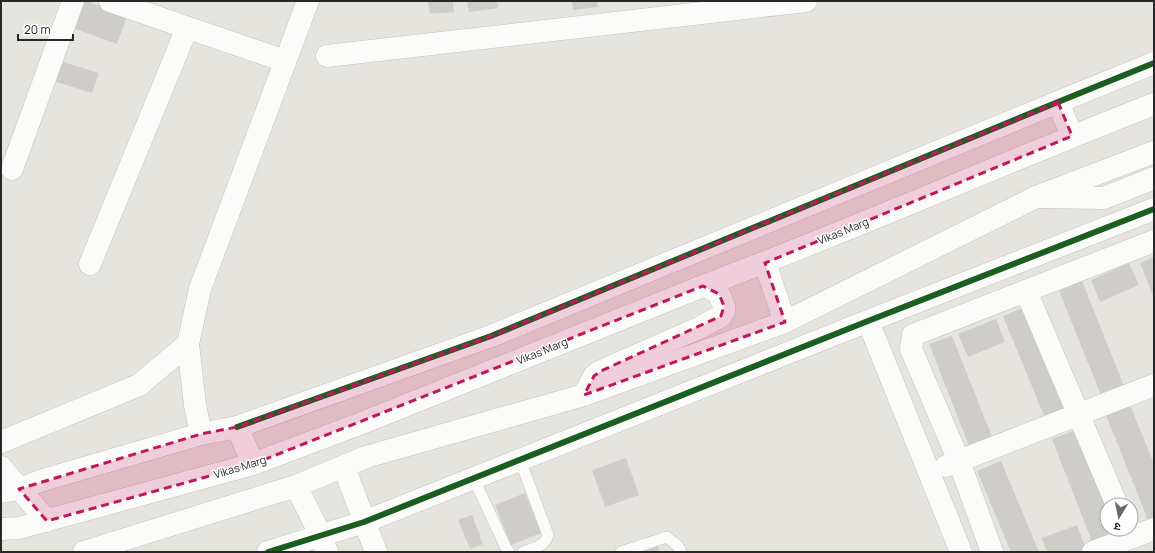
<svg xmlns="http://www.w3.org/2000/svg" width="1155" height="553" font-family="Manrope,'Noto Sans Devanagari',sans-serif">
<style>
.building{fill:#cfcdc9}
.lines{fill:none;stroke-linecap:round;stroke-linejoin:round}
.service-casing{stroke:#c4c2c3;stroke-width:12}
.minor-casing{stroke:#c4c2c3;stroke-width:23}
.tertiary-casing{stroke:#c4c2c3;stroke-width:23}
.secondary-casing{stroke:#c4c2c3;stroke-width:23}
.service{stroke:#fbfbfa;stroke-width:11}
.minor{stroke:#fbfbfa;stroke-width:22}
.tertiary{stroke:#fbfbfa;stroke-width:22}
.secondary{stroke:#fbfbfa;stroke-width:22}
.cycleway-casing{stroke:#fff;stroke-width:8}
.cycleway{stroke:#1b5e20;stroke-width:6}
.marked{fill:#c2185b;fill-opacity:0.2;stroke:#c2185b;stroke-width:3;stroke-dasharray:8 5;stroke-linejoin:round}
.labels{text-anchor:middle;stroke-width:3;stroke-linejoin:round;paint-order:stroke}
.street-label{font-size:11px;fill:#272727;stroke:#fff}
</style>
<rect width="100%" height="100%" fill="#e6e4de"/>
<g class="building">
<polygon points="79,1 86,1 127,16 117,44 70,27"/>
<polygon points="428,1 453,1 454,12 430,14"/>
<polygon points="467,1 497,1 498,8 469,12"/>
<polygon points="572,1 597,1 598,7 573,10"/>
<polygon points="60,61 99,73 92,93 53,81"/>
<polygon points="1154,257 1154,298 1140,263"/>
<polygon points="1129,263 1139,285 1100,302 1091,280"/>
<polygon points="1082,281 1124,386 1101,395 1059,291"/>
<polygon points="1025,307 1067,409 1045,418 1003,316"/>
<polygon points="996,319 1005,342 968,357 958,334"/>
<polygon points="952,336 993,439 970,448 929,344"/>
<polygon points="1130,405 1154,464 1154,518 1148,520 1106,415"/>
<polygon points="1076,430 1107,510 1107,529 1114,529 1117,535 1093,544 1052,439"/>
<polygon points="626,458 639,495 605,507 592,470"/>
<polygon points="1001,461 1039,552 1011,552 977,471"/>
<polygon points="525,493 541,533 511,545 495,505"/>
<polygon points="472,515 483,544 470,549 458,520"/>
<polygon points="1077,525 1086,549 1078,552 1047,552 1042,538"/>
<polygon points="658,546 660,552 643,552"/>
</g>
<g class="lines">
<defs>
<g id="service">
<path d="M520 460 548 535C545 547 533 548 523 552"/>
<polyline points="474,479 506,548 509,552"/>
<polyline points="621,552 667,537 678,546 681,552"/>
</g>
<g id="minor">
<polyline points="110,1 285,61"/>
<polyline points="327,56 806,1"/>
<polyline points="12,169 73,1"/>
<polyline points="90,264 187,28"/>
<polyline points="1026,291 1117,505"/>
<polyline points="868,321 961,552"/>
<polyline points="188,344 195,405 201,434"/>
<polyline points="1,442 139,385 188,344 200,289 308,1"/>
<polyline points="946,466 1154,385"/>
<polyline points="1,467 47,521"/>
<polyline points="992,552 959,461 911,349 913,335 1154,241"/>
<polyline points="1093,552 1154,529"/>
</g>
<g id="tertiary">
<polyline points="1058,102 1072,136"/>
<polyline points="1036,197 1104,198 1154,178"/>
<polyline points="237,427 491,336 1058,102 1154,63"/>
<polyline points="344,467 376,552"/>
<polyline points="296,486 321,536 327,552"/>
<polyline points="1,492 19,489 43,480 201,434 237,427 253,464"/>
<polyline points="268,552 364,522 868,321 1154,209"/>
</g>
<g id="secondary">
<polyline points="765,263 785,322"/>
<polyline points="584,395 594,376 601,371 701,327 721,316 724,311 724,306 719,294 710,288 703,286"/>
<path d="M1 529 19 528 235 469 253 464 362 423 703 286C855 229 1003 163 1154 104"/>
<polyline points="84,552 296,486 366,457 584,395 785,322 1036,197 1154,152"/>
</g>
</defs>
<use href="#service" class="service-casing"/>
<use href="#minor" class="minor-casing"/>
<use href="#tertiary" class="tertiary-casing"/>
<use href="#secondary" class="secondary-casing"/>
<use href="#service" class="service"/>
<use href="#minor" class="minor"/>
<use href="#tertiary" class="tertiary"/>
<use href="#secondary" class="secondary"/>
<defs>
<g id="cycleway">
<polyline points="237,427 491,336 1058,102 1154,63"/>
<polyline points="268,552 364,522 868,321 1154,209"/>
</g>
</defs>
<use href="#cycleway" class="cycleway-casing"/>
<use href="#cycleway" class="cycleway"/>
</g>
<path class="marked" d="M1058 102 1072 136 765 263 785 322 584 395 594 376 601 371 721 316 724 306 719 294 703 286 253 464 47 521 19 489 201 434 237 427 491 336Z"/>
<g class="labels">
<g class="street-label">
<text transform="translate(843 231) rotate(-22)" y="4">Vikas Marg</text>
<text transform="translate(542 351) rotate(-22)" y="4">Vikas Marg</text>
<text transform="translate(240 467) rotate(-17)" y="4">Vikas Marg</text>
</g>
</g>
<rect width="1155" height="553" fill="none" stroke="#272727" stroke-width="4"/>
<g transform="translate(1119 517) rotate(190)"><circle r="19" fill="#ffffff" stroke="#a9a9a9"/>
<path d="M0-3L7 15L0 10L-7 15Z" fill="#6a6967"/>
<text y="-6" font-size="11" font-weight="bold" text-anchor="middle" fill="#272727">उ</text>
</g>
<path d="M18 34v6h55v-6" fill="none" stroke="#272727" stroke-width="2"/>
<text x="24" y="34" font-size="12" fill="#272727" stroke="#ffffff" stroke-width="3" paint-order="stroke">20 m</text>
</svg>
